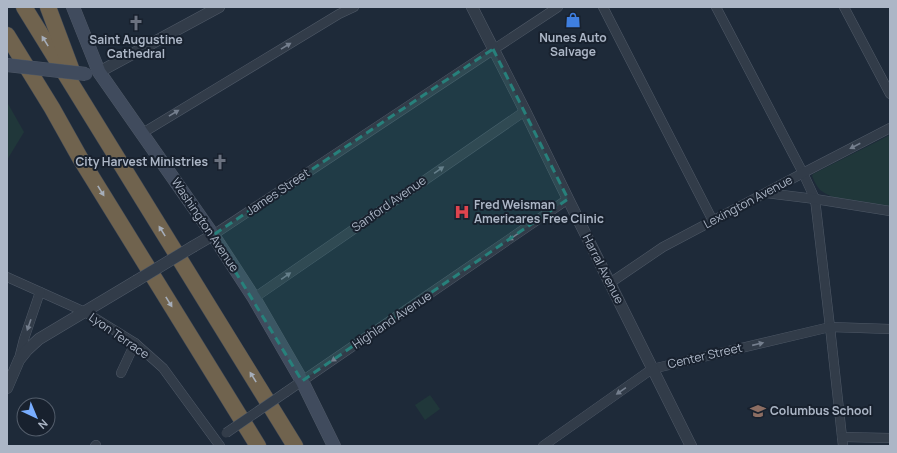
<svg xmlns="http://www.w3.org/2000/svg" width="897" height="453" font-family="Manrope,sans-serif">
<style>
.green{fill:#20373a}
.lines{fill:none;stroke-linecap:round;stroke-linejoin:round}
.minor-casing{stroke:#4f5967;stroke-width:10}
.tertiary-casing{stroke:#4f5967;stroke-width:12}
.secondary-casing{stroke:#4f5967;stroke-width:14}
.motorway-casing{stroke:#3d4654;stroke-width:17}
.minor{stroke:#323c49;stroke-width:9}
.tertiary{stroke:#323c49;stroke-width:11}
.secondary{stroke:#404b5d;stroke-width:13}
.motorway{stroke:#70634e;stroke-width:16}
.minor-bridge-casing{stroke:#4f5967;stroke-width:10;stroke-linecap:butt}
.tertiary-bridge-casing{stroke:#4f5967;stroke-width:12;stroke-linecap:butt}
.secondary-bridge-casing{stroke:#4f5967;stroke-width:14;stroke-linecap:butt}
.minor-bridge{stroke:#323c49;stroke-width:9}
.tertiary-bridge{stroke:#323c49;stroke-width:11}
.secondary-bridge{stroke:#404b5d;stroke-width:13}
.oneway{fill:#a6aeba}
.oneway2{fill:#757f8e}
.marked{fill:#27807b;fill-opacity:0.2;stroke:#27807b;stroke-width:3;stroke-dasharray:8 5;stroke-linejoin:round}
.labels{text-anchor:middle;stroke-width:4;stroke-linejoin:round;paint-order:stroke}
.poi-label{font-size:12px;font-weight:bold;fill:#acb6c6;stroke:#18212e}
.street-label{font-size:12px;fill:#acb6c6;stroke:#18212e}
</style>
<rect width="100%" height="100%" fill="#1e2a39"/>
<g class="green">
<polygon points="7,102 24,132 7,160"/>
<path d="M890 135V206L833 197C819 191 818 189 812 176L813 174Z"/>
<polygon points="430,395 440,409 425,420 415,405"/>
</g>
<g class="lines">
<defs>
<g id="minor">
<polyline points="603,7 713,221"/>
<polyline points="716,7 803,173 815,199 830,327 843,446"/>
<polyline points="844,7 890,94"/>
<polyline points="141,134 278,51 339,14 354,7"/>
<polyline points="766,193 815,199 890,211"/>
<polyline points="213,235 558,7"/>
<polyline points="7,277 85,312 135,343 163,368 220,446"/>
<polyline points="610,283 663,247 803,173 890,128"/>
<polyline points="254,298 525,111"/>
<polyline points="19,359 24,339 40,292"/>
<polyline points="121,373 135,343"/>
<polyline points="286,392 568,199"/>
<polyline points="842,437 890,438"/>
<polyline points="95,446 96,445"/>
<polyline points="543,446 652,369 830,327 890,329"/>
</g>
<g id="tertiary">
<polyline points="472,7 525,111 568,199 691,446"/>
<polyline points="99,72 219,7"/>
<polyline points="194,246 213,235"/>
<polyline points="7,388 19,360 27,350 39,339 136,281"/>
</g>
<polyline id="secondary" points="73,7 99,72 213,235 254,298 302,381 334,446"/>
<g id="motorway">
<polyline points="24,7 295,446"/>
<polyline points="48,7 72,71"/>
<polyline points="7,35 52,108 80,158 258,446"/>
</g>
</defs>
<use href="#minor" class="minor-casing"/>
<use href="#tertiary" class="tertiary-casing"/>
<use href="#secondary" class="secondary-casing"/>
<use href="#motorway" class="motorway-casing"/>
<use href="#minor" class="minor"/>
<use href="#tertiary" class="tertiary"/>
<use href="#secondary" class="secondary"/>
<use href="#motorway" class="motorway"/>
<defs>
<polyline id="minor-bridge" points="226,433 286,392"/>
<polyline id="tertiary-bridge" points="136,281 194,246"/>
<polyline id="secondary-bridge" points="7,65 86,74"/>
</defs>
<use href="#minor-bridge" class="minor-bridge-casing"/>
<use href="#tertiary-bridge" class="tertiary-bridge-casing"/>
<use href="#secondary-bridge" class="secondary-bridge-casing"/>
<use href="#minor-bridge" class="minor-bridge"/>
<use href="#tertiary-bridge" class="tertiary-bridge"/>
<use href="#secondary-bridge" class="secondary-bridge"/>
</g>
<defs><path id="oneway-solid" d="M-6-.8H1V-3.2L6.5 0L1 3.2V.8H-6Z"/></defs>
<g class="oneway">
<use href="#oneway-solid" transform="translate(45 41) rotate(-122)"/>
<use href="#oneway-solid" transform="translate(101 191) rotate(58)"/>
<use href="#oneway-solid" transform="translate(162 231) rotate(-122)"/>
<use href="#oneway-solid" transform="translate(169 302) rotate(58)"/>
<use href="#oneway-solid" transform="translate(253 377) rotate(-122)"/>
</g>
<g class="oneway2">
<use href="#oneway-solid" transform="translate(286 46) rotate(-31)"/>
<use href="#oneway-solid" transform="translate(174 113) rotate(-31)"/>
<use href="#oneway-solid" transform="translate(855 146) rotate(153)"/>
<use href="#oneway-solid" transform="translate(439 170) rotate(-35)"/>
<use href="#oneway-solid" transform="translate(513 237) rotate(146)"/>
<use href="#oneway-solid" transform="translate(286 276) rotate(-35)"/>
<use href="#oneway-solid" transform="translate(29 325) rotate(109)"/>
<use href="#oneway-solid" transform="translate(758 344) rotate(-13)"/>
<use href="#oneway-solid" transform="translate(336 358) rotate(146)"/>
<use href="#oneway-solid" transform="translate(621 391) rotate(145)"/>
</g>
<path class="marked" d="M493 49 568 199 302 381 213 235Z"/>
<defs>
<symbol id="shop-bare" viewBox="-9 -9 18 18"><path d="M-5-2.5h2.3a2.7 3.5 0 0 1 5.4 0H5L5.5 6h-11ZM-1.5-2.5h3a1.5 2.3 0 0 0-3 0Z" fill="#3f7fe0" stroke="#18212e" stroke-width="2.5" paint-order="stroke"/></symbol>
<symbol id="church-bare" viewBox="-9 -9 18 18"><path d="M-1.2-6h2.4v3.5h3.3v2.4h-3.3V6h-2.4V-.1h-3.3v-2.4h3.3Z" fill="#6b7280" stroke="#18212e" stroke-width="2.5" paint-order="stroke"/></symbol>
<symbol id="hospital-bare" viewBox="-9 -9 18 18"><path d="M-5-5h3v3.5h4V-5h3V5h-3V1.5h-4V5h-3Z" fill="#e0444e" stroke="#18212e" stroke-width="2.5" paint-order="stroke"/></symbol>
<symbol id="school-bare" viewBox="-9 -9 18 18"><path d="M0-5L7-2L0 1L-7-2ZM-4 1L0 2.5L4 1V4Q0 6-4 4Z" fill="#8d6e63" stroke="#18212e" stroke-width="2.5" paint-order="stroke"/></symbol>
</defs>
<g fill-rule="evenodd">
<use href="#shop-bare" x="562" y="9" width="22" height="22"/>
<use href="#church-bare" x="125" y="12" width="22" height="22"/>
<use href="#church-bare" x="209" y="151" width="22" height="22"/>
<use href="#hospital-bare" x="451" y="201" width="22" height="22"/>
<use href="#school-bare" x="747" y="400" width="22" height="22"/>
</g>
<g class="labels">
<g class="poi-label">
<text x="573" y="42">Nunes Auto<tspan x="573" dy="14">Salvage</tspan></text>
<text x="136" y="44">Saint Augustine<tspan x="136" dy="14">Cathedral</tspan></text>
<text x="208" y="166" text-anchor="end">City Harvest Ministries</text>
<text x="474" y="209" text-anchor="start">Fred Weisman<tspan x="474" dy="14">Americares Free Clinic</tspan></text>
<text x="770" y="415" text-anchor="start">Columbus School</text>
</g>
<g class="street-label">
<text transform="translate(278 192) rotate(-34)" y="4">James Street</text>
<text transform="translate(748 202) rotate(-28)" y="4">Lexington Avenue</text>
<text transform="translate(389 204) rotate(-35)" y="4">Sanford Avenue</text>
<text transform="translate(205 225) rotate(56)" y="4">Washington Avenue</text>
<text transform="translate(603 269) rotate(63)" y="4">Harral Avenue</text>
<text transform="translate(392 320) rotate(-34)" y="4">Highland Avenue</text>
<text transform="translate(119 336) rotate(35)" y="4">Lyon Terrace</text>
<text transform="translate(705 356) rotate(-13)" y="4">Center Street</text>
</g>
</g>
<rect width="897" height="453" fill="none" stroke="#acb6c6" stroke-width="16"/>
<g transform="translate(36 417) rotate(136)"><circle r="19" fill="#18212e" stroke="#535d6b"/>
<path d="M0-3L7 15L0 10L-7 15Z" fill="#78adff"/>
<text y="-6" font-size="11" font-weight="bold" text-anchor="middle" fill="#acb6c6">N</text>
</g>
</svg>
